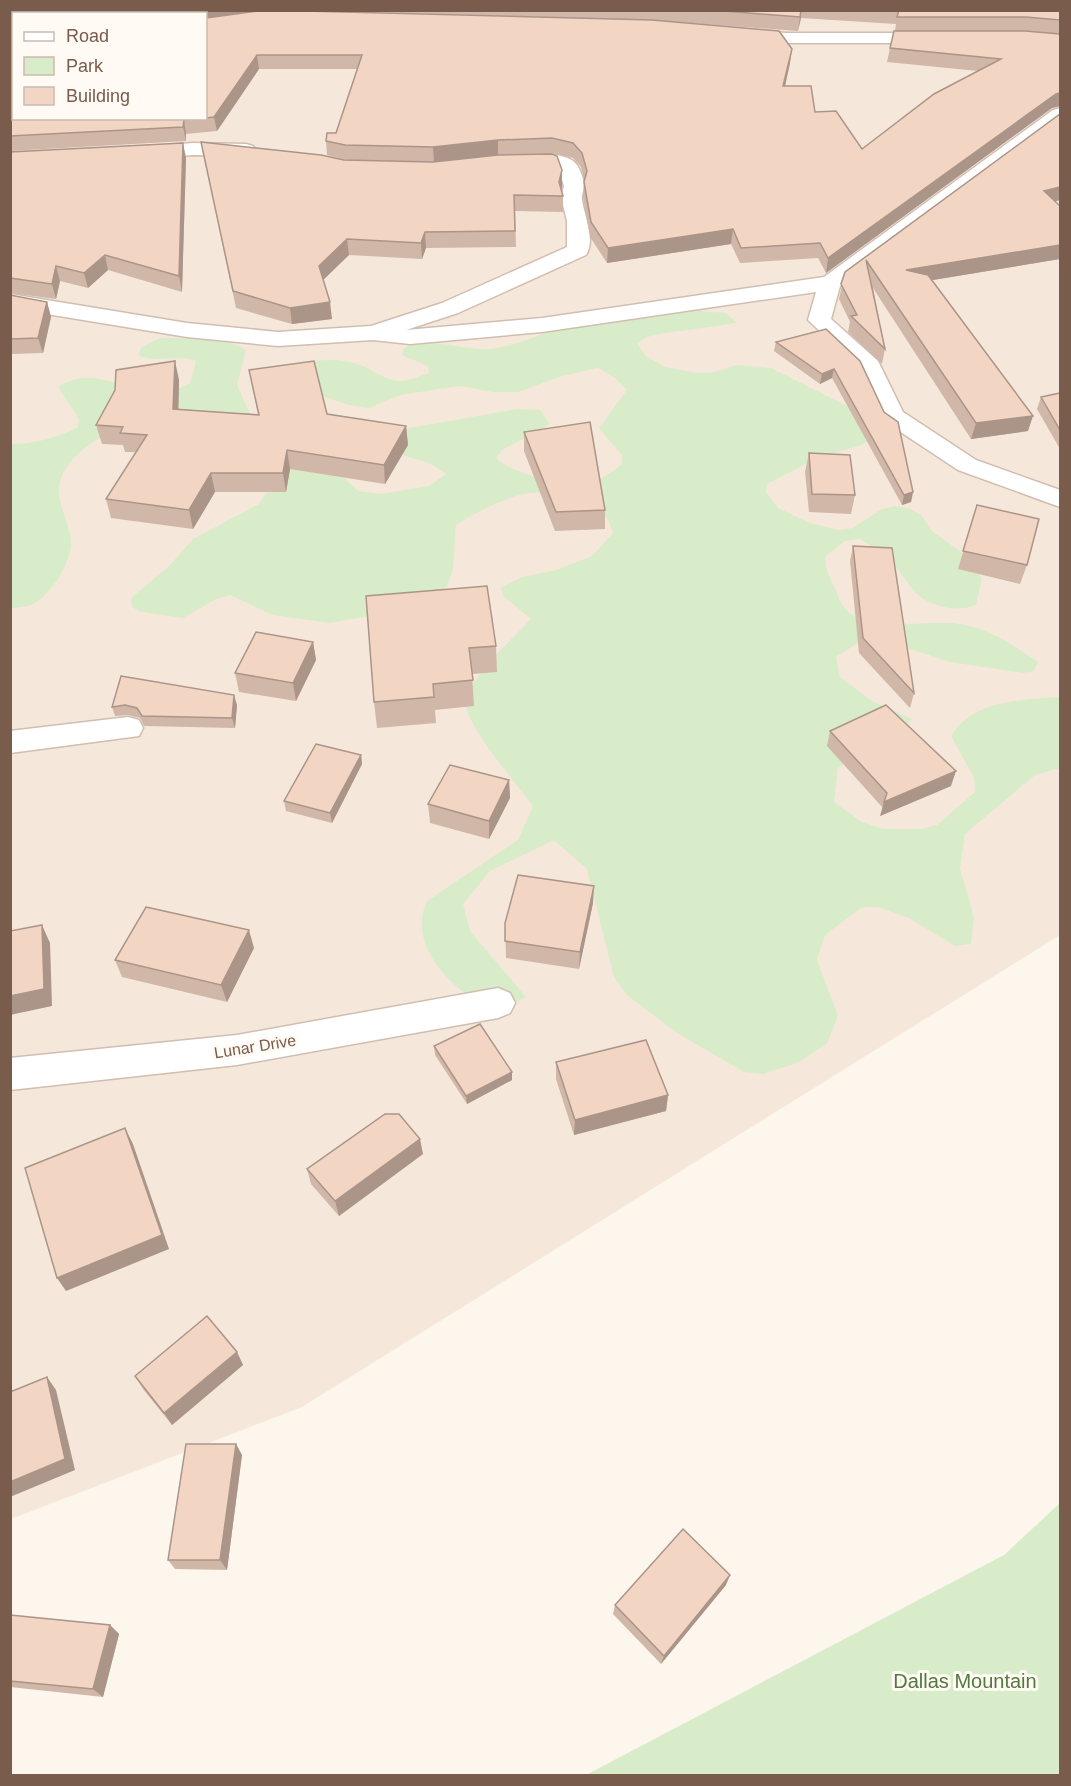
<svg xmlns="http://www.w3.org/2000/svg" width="1071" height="1786" font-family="Helvetica,sans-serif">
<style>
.residential{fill:#f5e8da;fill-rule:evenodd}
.green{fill:#d8ecc9}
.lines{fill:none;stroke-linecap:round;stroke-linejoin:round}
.minor-casing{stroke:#d1beb0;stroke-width:3}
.minor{fill:#fff;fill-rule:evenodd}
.wall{fill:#d1b7a8}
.shaded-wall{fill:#aa9588}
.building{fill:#f3d5c3;stroke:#aa9588;stroke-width:1.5}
.labels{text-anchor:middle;stroke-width:6;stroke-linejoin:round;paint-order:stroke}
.street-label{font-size:16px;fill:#7a5c4d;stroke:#fffaf3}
.near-park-label{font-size:20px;fill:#537a41;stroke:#fffaf3}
</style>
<rect width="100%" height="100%" fill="#fdf6ec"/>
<path class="residential" d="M11 11H1060V935L302 1407 11 1519ZM14 14H206V118H14Z"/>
<g class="green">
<path d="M690 310 726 313 737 323 652 335 637 343 646 356 665 367 698 373 715 372 736 365 771 368 853 409 878 432 862 445 817 458 767 484 766 492 778 508 810 523 838 530 853 528 882 509 896 506 910 509 921 515 932 531 961 552 982 578 976 605C956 613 929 607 914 591 907 583 902 573 894 565 884 555 872 547 860 539L845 541 826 556C824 569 830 578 836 590 838 595 840 602 843 606 866 637 926 618 961 624 991 630 1014 645 1038 662L1034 671 1023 673 950 662 879 639H864L836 657 840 677 872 701 912 719 883 751 854 756 838 768 834 802 862 822 883 829H921L937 825 975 792 974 778 951 736C974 699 1022 700 1060 697V768L1035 775 965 834 960 868 974 918 971 944 955 946 909 918 878 907H862L825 935 817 960 838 1016 827 1043 799 1062 763 1074 744 1072 677 1033 627 995 614 977 587 869 554 840 490 871 463 904 470 931 526 997 500 1011C458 998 405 948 427 901L518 840 533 806C519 787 464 723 466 703 469 677 513 638 531 619L503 596 501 588 522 577 556 570 592 556 613 533C611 527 609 520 605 516 589 496 549 489 524 494 507 497 470 515 456 525L453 569 447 586 429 600 400 611 329 623 273 615 230 595 216 599 183 618 141 612 132 607 131 598 170 565 193 539 259 504 273 484 120 426C95 441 67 454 59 485 56 498 69 524 71 539 73 560 52 594 33 604 28 607 17 607 11 608L10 444C35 444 55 438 78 427L79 419 58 387C101 358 143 410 190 383L196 361C177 354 156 364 138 355L141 348 160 338H222L246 350 237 385 257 429 340 455 344 478 358 491 382 494 429 486 446 474 429 463 373 446 375 434 517 409 540 410 550 424 502 450 496 458C519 478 570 487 599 479 607 476 615 469 622 464V455L599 428 627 390 615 378 598 368 562 376 518 392H493L459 386 400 395 369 408 349 405 308 391 299 364C321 359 342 358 363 366 373 370 383 378 393 380 405 383 417 377 429 373L428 366 402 355 404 348C433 336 462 351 491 349 523 345 552 327 584 321 618 315 655 314 690 310Z"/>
<polygon points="1060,1503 1060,1775 586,1775 1004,1555"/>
</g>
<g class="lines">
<defs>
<g id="minor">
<polygon points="739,29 786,33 936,33 942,34 945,38 942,42 936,43 786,43 733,38 730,34 733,30"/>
<path d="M1060 108V123L840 286 831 319 878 361 903 412 976 460 1060 490V507L958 470 884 421 860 369 808 320 816 292 542 332 410 344 373 340 278 346 187 337 10 308V294L187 323 278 332 371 326 442 303 567 247V221L561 197 564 186 559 170C544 163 525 171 508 167L505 163 508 159C525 155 557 150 573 161 579 165 584 179 584 186 584 191 581 195 582 200 584 215 596 240 586 255L458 313 406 330 542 318 824 277 1053 110Z"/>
<polygon points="193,143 246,144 253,146 256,150 253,154 246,156 193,155 139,159 132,157 129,153 132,149 139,147"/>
<polygon points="128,717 139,720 143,728 139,736 10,753 10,731"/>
<polygon points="498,988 510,993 515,1003 510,1013 498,1018 237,1065 10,1090 10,1058 237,1035"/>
</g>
</defs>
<use href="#minor" class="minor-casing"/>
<use href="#minor" class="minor"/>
</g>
<g class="wall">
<polygon points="10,10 261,10 206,18 14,118 206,118 206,18 790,63 785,86 815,112 862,149 978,71 887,62 890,48 1044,33 1022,31 895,31 896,24 801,18 798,31 651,20 296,10 1060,10 1060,106 1052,108 826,273 818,258 740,263 731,244 607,263 590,237 583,197 584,179 581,167 573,158 552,153 498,155 434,162 346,160 327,155 326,141 336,133 357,69 259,69 217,131 186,134 186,141 10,151"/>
<polygon points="1060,114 1056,202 1060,206 1060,259 932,280 1028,431 971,439 873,288 885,349 882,364 848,332 850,322 839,299 845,272"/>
<polygon points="201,142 344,160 562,186 561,189 563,196 563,212 515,211 516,247 426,248 422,259 349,255 323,280 332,319 292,324 236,308"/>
<polygon points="10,152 186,158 182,292 108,270 88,288 60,281 56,299 10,293"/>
<polygon points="10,295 47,302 51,317 43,353 10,354"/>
<polygon points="826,329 913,492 911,502 902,505 832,378 820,384 774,351 776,342"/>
<polygon points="249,370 327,414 406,426 408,445 385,484 290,469 286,492 215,492 193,529 111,518 106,499 136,452 125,452 123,445 102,444 96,425 179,380 178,410 258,414"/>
<polygon points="1060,393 1060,449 1037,409 1041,397"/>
<polygon points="524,432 605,510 605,529 555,531 524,451"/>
<polygon points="809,453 855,495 851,514 809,512 805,472"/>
<polygon points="977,505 1027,565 1020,584 958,569"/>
<polygon points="853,546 914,693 910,708 859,653 850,561"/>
<polygon points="366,596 496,646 497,672 472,674 474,706 435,710 436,723 377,728 374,702"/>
<polygon points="313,642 316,660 296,701 239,692 235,673"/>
<polygon points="121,676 237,705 235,728 144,726 140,718 128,715 115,716 112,707"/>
<polygon points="830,731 951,786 880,816 883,808 827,746"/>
<polygon points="361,755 362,764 332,823 286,811 284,801"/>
<polygon points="509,780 510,798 489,839 430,823 428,804"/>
<polygon points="593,903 579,969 506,958 505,923"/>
<polygon points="254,948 227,1002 122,977 115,960"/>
<polygon points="434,1046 512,1080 467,1104 435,1055"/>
<polygon points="556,1062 668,1095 666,1111 574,1135 556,1079"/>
<polygon points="423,1154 339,1216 311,1184 307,1169"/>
<polygon points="237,1352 243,1365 172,1425 143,1389 135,1376"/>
<polygon points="242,1455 227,1570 175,1569 168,1560"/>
<polygon points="726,1585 661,1664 613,1614 615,1605"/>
<polygon points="10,1615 110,1625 119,1634 103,1697 10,1687"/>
</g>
<g class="shaded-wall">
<polygon points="201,10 261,10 206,18 206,14 201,14"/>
<polygon points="801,10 801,18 798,31"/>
<polygon points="792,49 790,63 782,100 783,86"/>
<polygon points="257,55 259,69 217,131 214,117"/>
<polygon points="1060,93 1060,106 1052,108 826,273 828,258 1056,94"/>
<polygon points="184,120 186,134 186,141 183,127"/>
<polygon points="498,140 498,155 434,162 433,147"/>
<polygon points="183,143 186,158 182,292 179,276"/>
<polygon points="562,170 562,186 559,198 559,182"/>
<polygon points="1060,187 1060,200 1040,206 1044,191"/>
<polygon points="733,229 731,244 607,263 608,248"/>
<polygon points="425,232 426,248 422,259 421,243"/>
<polygon points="347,239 349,255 321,282 319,266"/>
<polygon points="1060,245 1060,259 903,285 906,270"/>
<polygon points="105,255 108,270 88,288 84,273"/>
<polygon points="56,266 60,281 56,299 52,284"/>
<polygon points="47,302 51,317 43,353 38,338"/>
<polygon points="330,302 332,319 292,324 290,308"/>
<polygon points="175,361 179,380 178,428 173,409"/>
<polygon points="834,369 832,378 820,384 822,374"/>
<polygon points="1033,416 1028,431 971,439 976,423"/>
<polygon points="406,426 408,445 385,484 384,465"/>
<polygon points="287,450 290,469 286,492 283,473"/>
<polygon points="211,473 215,492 193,529 189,510"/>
<polygon points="913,492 911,502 902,505 904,495"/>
<polygon points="313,642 316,660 296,701 293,683"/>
<polygon points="234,695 237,705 235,728 232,718"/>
<polygon points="361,755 362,764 332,823 330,813"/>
<polygon points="956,771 951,786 880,816 884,802"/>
<polygon points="509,780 510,798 489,839 489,821"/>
<polygon points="594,886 593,903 579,969 580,952"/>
<polygon points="42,925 50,943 52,1006 10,1015 10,996"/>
<polygon points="249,930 254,948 227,1002 221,985"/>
<polygon points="512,1072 512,1080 467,1104 466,1096"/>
<polygon points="668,1095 666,1111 574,1135 575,1120"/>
<polygon points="125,1128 133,1144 169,1249 66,1291 57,1278"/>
<polygon points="420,1139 423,1154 339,1216 335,1201"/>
<polygon points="237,1352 243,1365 172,1425 164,1413"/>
<polygon points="47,1377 56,1390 75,1470 10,1497 10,1482"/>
<polygon points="236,1444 242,1455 227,1570 220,1560"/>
<polygon points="730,1575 726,1585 661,1664 664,1656"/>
<polygon points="110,1625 119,1634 103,1697 93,1689"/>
</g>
<g class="building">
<polygon points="10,10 201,10 201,14 14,14 14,118 197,118 184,120 183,127 10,136"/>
<polygon points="265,10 652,20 779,31 792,49 783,86 811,86 815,112 836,111 862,149 934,94 1001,59 890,48 894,31 1025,31 1060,34 1060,93 1056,94 828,258 820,243 741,248 733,229 608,248 591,222 584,182 587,171 582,153 573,143 552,138 498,140 433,147 345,145 326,141 327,133 336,133 362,55 257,55 214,117 206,118 206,18"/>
<polygon points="712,10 801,10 800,17"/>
<polygon points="899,10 1060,10 1060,20 1026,17 897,17"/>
<polygon points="1060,114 1060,187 1044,191 1060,206 1060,245 906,270 928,275 1033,416 976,423 866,260 885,349 851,316 857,315 841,284 845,272"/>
<polygon points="201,142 321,155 344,160 433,162 498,155 552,154 557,156 562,170 559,182 563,196 514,195 515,231 425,232 421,243 347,239 319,266 330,302 290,308 233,291"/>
<polygon points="183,143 179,276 105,255 84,273 56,266 52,284 10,278 10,152"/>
<polygon points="10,295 47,302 38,338 10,339"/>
<polygon points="826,329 860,361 884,412 898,422 913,492 904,495 834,369 822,374 776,342"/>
<polygon points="175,361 173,409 259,415 249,370 314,361 327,414 406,426 384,465 287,450 283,473 211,473 189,510 106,499 147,435 120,433 123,427 96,425 115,390 116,370"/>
<polygon points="1060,393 1060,430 1041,397"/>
<polygon points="590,422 605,510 556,512 524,432"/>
<polygon points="809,453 850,455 855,495 812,494"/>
<polygon points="977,505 1039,519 1027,565 963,551"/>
<polygon points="853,546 892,548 914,693 863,638"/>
<polygon points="487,586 496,646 469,648 473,680 433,684 434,697 374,702 366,596"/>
<polygon points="256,632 313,642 293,683 235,673"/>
<polygon points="121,676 234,695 232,718 142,716 137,708 125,705 112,707"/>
<polygon points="886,705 956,771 884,802 887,793 830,731"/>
<polygon points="316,744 361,755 330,813 284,801"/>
<polygon points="450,765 509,780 489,821 428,804"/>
<polygon points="518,875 594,886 580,952 505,941 505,923"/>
<polygon points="146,907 249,930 221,985 115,960"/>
<polygon points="42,925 44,989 10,996 10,931"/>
<polygon points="480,1024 512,1072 466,1096 434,1046"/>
<polygon points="646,1040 668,1095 575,1120 556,1062"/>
<polygon points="385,1114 399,1114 420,1139 335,1201 307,1169"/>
<polygon points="125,1128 162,1235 57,1278 25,1168"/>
<polygon points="207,1316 237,1352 164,1413 135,1376"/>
<polygon points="47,1377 65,1459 10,1482 10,1392"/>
<polygon points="186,1444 236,1444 220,1560 168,1560"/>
<polygon points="683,1529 730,1575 664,1656 615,1605"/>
<polygon points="10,1615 110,1625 93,1689 10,1681"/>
</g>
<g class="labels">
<g class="street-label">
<text transform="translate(255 1046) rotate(-9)" y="6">Lunar Drive</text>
</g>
<g class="near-park-label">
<text x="965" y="1688">Dallas Mountain</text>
</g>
</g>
<rect width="1071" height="1786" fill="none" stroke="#7a5c4d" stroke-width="24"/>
<rect x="12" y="12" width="195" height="108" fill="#fffaf3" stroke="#cabbb1" stroke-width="1.5"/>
<rect x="24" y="32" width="30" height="9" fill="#ffffff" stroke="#cabbb1" stroke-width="1.5"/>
<text x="66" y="42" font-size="18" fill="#7a5c4d">Road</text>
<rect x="24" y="57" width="30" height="18" fill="#d8ecc9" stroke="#cabbb1" stroke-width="1.5"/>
<text x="66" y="72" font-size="18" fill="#7a5c4d">Park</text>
<rect x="24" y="87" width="30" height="18" fill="#f3d5c3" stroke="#cabbb1" stroke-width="1.5"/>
<text x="66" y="102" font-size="18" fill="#7a5c4d">Building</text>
</svg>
